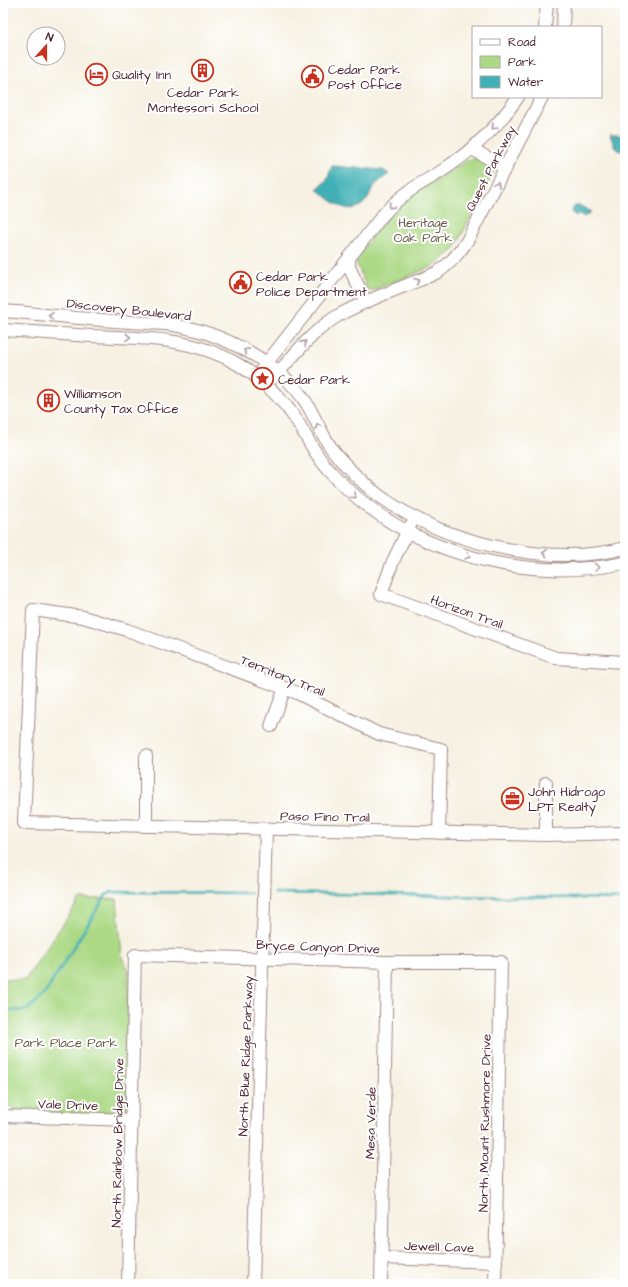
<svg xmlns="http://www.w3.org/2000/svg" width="628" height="1287" font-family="'Architects Daughter',sans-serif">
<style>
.green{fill:#acd985;stroke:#7b7c58}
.water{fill:#3fb0b6;stroke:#446870}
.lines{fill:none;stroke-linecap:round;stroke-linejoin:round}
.stream{stroke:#3fb0b6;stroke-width:2.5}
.minor-casing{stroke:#a08886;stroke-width:14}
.minor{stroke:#fff;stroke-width:12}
.oneway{stroke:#ae9aa0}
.labels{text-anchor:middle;stroke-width:4;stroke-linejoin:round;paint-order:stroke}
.poi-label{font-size:13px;fill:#4a1f2b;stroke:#fff;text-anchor:start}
.street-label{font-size:13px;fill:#4a1f2b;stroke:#fff}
.park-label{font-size:13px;fill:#675746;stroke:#fff}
</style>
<rect width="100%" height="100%" fill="#fff"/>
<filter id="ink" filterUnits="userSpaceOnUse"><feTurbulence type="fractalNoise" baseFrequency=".025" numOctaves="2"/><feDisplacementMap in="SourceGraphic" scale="8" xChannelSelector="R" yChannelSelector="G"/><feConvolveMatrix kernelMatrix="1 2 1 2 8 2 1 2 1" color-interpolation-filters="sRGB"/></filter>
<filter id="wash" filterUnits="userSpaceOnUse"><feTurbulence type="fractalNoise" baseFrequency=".012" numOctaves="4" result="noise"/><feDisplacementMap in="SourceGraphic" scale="16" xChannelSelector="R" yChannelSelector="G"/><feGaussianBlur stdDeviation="0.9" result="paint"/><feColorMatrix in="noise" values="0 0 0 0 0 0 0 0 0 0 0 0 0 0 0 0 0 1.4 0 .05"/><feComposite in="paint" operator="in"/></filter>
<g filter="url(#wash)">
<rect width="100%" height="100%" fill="#f6f1e2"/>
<g class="green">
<polygon points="473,157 493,166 493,173 454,250 431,267 374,290 370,291 367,289 355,259 393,209 411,195"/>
<polygon points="80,899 117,899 122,958 129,970 127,1113 124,1115 17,1112 11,1107 3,1103 3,979 25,980"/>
</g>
<g class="water">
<polygon points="610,135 625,135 625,153 615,148"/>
<path d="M332 166 383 170 389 174C384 178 376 183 372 189 370 192 370 197 367 200 350 220 332 201 317 189L327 180Z"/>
<polygon points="579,205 591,212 584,217 580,214 576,216 571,212 573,207"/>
</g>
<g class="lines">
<g class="stream">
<polyline points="273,893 625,899"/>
<polyline points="3,1011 27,1010 44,995 106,895 112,892 251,893"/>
</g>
</g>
</g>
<g filter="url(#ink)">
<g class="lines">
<defs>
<g id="minor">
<polyline points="545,27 547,3"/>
<polyline points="563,27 564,3"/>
<polyline points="472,149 506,168"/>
<polyline points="349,258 349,267 366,302"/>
<path d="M3 311C33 313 62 317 91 319 110 321 129 322 148 323 160 324 172 324 183 327 207 331 229 341 249 352 272 365 293 382 307 404 318 423 325 443 340 459 355 476 373 493 393 505 454 545 554 567 625 548"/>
<path d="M3 330C32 332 62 334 91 336 142 338 194 337 239 365 262 379 282 398 297 421 307 437 315 455 328 469 400 551 519 584 625 563"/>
<path d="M262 369 382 216C390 207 398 199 407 193 419 183 434 177 446 168 474 149 499 125 518 97"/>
<path d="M273 378C294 356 312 331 339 315 361 303 384 294 407 285 417 281 428 277 438 272 450 264 459 253 467 241L542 97"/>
<polyline points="410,526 393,561 381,594 556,658 625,662"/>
<polyline points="271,726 285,688"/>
<polyline points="146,826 146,756"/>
<polyline points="439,833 441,749 379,734 295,692 127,630 83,617 33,610 24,823 546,835 625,833"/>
<polyline points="546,835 546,783"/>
<polyline points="3,1116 132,1120"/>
<polyline points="382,1258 496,1262"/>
<polyline points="128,1284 135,955 387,962 501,962 495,1284"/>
<polyline points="253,1284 266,829"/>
<polyline points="381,1284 387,962"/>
</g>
</defs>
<use href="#minor" class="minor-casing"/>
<use href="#minor" class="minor"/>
</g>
<defs><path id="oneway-chevron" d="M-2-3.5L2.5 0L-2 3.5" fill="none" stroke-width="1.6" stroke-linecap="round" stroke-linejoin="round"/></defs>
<g class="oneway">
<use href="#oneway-chevron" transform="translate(494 127) rotate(133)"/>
<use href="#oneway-chevron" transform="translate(497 184) rotate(-62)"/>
<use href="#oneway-chevron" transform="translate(391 206) rotate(133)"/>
<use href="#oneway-chevron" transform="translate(417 281) rotate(-22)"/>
<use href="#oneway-chevron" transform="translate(51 316) rotate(-175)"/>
<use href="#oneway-chevron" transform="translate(128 337) rotate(2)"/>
<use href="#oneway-chevron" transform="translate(304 343) rotate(-48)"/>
<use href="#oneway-chevron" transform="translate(246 351) rotate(-151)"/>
<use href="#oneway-chevron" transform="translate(318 426) rotate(-118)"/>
<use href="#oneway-chevron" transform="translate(354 496) rotate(43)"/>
<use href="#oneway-chevron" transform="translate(545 553) rotate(-175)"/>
<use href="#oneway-chevron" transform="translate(468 556) rotate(18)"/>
<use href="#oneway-chevron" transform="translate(597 567) rotate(-6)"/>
</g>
</g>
<defs>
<symbol id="building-ring" viewBox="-11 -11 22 22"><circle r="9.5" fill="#fff" stroke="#c8321e" stroke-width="1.5"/><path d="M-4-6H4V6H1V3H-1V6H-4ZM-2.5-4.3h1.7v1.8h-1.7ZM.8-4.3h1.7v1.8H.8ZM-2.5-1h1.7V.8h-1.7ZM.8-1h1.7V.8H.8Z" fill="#c8321e"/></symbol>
<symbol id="hotel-ring" viewBox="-11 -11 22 22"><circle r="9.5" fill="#fff" stroke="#c8321e" stroke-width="1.5"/><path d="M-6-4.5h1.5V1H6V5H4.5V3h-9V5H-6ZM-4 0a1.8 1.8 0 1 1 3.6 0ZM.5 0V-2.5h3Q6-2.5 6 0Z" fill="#c8321e"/></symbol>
<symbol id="civic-ring" viewBox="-11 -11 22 22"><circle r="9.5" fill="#fff" stroke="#c8321e" stroke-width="1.5"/><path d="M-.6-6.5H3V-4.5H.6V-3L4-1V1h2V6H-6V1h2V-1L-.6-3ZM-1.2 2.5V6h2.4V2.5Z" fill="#c8321e"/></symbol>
<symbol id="sight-ring" viewBox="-11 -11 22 22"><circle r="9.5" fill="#fff" stroke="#c8321e" stroke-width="1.5"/><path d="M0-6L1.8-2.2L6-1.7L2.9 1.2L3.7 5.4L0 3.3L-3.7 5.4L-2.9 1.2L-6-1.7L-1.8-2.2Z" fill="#c8321e"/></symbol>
<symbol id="office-ring" viewBox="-11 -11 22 22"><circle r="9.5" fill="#fff" stroke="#c8321e" stroke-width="1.5"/><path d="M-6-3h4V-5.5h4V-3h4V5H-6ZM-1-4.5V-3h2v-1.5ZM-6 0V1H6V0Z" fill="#c8321e"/></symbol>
</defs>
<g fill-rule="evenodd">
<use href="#building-ring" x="190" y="58" width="25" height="25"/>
<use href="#hotel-ring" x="84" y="62" width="25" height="25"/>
<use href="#civic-ring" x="300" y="64" width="25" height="25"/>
<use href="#civic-ring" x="228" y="270" width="25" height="25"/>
<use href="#sight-ring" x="250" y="366" width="25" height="25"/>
<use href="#building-ring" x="36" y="388" width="25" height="25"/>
<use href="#office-ring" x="500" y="786" width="25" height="25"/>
</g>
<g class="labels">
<g class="poi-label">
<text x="328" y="74">Cedar Park<tspan x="328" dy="15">Post Office</tspan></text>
<text x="112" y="79">Quality Inn</text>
<text x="203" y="97" text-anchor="middle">Cedar Park<tspan x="203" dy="15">Montessori School</tspan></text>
<text x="256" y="281">Cedar Park<tspan x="256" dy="15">Police Department</tspan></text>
<text x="278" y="384">Cedar Park</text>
<text x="64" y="398">Williamson<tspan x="64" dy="15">County Tax Office</tspan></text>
<text x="528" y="796">John Hidrogo<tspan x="528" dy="15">LPT Realty</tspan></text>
</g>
<g class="street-label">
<text transform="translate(490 168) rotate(-63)" y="5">Quest Parkway</text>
<text transform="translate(129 309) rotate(6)" y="5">Discovery Boulevard</text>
<text transform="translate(467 611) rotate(20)" y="5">Horizon Trail</text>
<text transform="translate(283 675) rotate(22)" y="5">Territory Trail</text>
<text transform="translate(325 816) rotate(1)" y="5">Paso Fino Trail</text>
<text transform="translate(318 946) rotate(2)" y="5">Bryce Canyon Drive</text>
<text transform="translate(245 1056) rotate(-88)" y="5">North Blue Ridge Parkway</text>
<text transform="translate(68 1104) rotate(2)" y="5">Vale Drive</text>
<text transform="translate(370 1123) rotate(-89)" y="5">Mesa Verde</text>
<text transform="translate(484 1123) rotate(-89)" y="5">North Mount Rushmore Drive</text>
<text transform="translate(117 1143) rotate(-89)" y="5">North Rainbow Bridge Drive</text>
<text transform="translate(439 1246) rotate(2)" y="5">Jewell Cave</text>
</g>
<g class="park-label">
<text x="423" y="227">Heritage<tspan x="423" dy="15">Oak Park</tspan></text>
<text x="66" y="1047">Park Place Park</text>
</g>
</g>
<rect width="628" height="1287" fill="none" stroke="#fff" stroke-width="16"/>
<rect x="472" y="26" width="130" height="72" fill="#ffffff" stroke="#b7a5aa"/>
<rect x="480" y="39" width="20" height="6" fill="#ffffff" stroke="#b7a5aa"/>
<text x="508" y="46" font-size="12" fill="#4a1f2b">Road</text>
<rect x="480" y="56" width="20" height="12" fill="#acd985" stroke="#b7a5aa"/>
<text x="508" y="66" font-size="12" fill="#4a1f2b">Park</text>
<rect x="480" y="76" width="20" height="12" fill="#3fb0b6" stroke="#b7a5aa"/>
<text x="508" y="86" font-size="12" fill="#4a1f2b">Water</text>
<g transform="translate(46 46) rotate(21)"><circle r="19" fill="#ffffff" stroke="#b7a5aa"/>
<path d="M0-3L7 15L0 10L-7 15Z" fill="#c8321e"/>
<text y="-6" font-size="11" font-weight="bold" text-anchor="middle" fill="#4a1f2b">N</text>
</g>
</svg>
